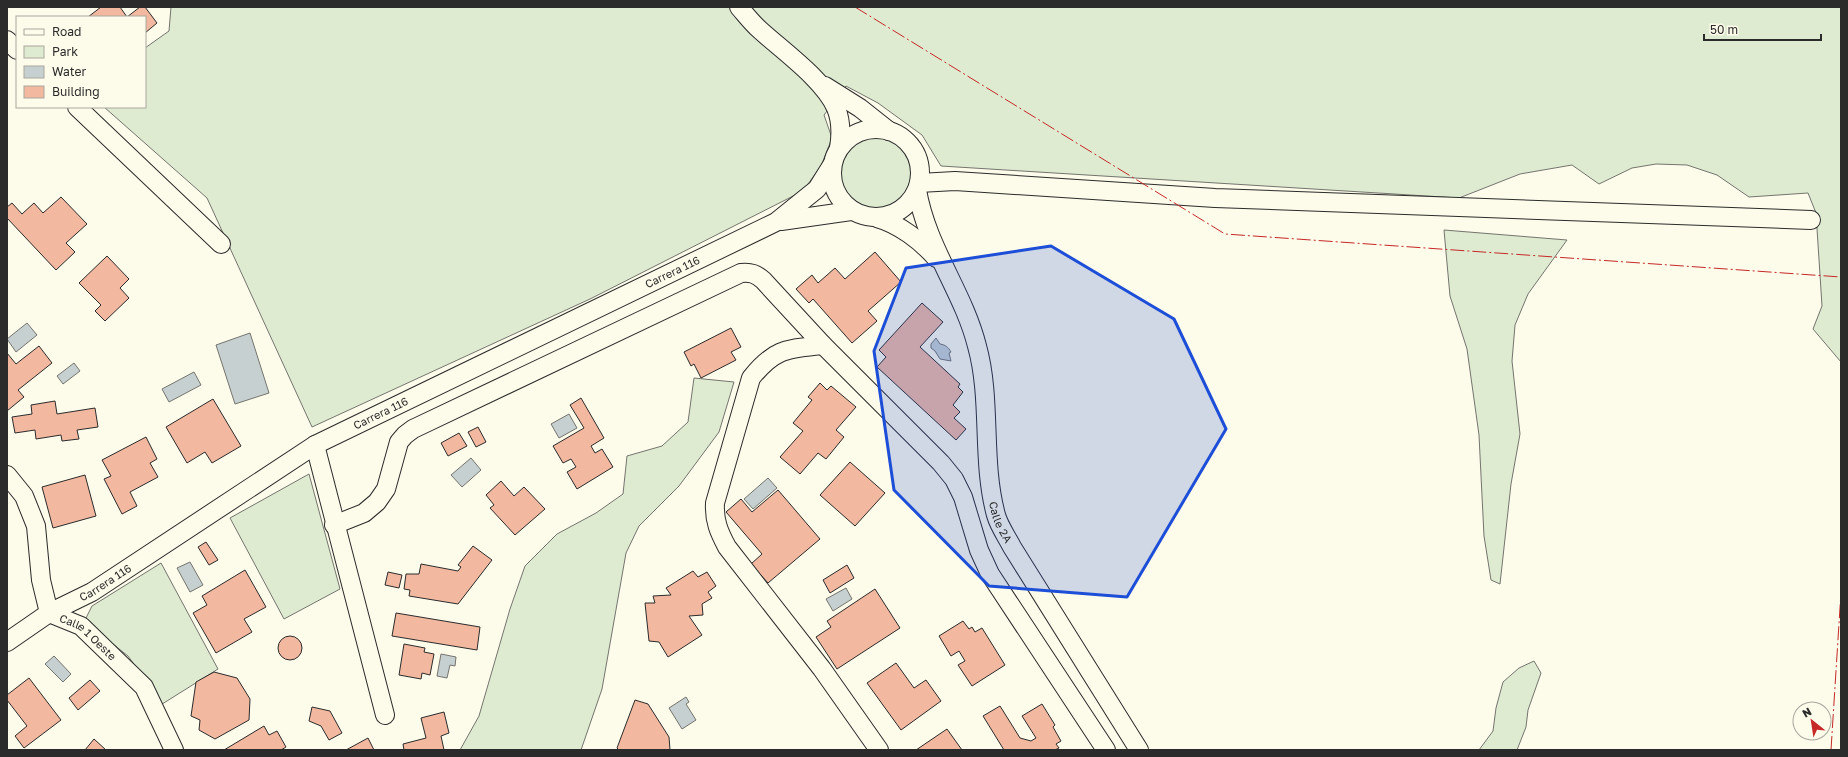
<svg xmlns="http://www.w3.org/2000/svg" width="1848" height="757" font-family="'Golos Text',sans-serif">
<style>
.green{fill:#deebd1;stroke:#74746e}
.water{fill:#c7d0d0;stroke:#74746e}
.building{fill:#f2b8a0;stroke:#2b2b2b}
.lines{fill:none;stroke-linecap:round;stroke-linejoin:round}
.minor-casing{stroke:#2b2b2b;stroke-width:20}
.minor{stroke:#fdfbea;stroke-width:18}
.power{stroke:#c62828;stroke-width:1;stroke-dasharray:14 3 2 3;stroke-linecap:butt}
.marked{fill:#1d4ed8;fill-opacity:0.2;stroke:#1d4ed8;stroke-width:3;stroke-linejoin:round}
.labels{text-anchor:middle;stroke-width:3;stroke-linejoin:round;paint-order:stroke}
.street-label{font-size:11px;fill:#2b2b2b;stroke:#fdfbea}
</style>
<rect width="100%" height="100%" fill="#fdfbea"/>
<g class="green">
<polygon points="171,7 1841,7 1841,362 1813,329 1822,306 1816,213 1808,193 1749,197 1717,175 1687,165 1656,164 1632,168 1599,184 1572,165 1520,174 1459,198 941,166 922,135 878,103 846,86 824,115 832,138 821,166 803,191 590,299 312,427 207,198 104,107 145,107 145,48 169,31"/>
<circle cx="876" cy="173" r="44"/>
<polygon points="1444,230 1567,240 1528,294 1515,325 1512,361 1520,434 1511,484 1500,584 1491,580 1484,536 1479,435 1467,349 1450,296"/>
<polygon points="694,378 734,382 719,432 679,486 639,526 626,553 602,689 581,750 460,750 479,716 510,609 525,566 557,534 596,513 623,494 627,456 662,446 688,422"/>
<polygon points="309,474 340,589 284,619 230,518"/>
<polygon points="161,563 218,669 159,706 144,678 128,656 105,638 91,631 86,618 92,606"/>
<polygon points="1534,661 1541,673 1528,710 1526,727 1517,750 1479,750 1493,731 1496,708 1503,682 1519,668"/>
</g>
<g class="water">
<polygon points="27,323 37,335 16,352 7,339"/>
<polygon points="250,333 269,393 235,404 216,345"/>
<path d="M936 338 940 344C946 345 948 347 951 352L949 353 951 361 940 359 935 351 931 348V344Z"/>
<polygon points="74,363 80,371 63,384 57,376"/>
<polygon points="194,372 201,385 169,402 162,389"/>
<polygon points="569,414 577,428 559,438 551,424"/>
<polygon points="471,458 481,470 462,487 451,475"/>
<polygon points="768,478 777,488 753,509 744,499"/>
<polygon points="190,562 203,585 190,592 177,568"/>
<polygon points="846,588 852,599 833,611 826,599"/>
<polygon points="441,654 456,657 455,666 450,665 447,678 437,676"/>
<polygon points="54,656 71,674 63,682 45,664"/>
<polygon points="686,697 689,702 686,704 696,720 682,729 669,708"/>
</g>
<g class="building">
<polygon points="101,7 120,7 127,17 140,7 145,7 157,23 145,33 145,17 88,17"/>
<polygon points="61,197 87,224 66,243 75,252 56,270 7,218 7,207 12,203 22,214 34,203 43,213"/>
<polygon points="875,252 901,282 868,311 877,321 852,343 813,299 809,303 796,289 812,275 818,283 835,268 845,279"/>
<polygon points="107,256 129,279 120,288 129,298 105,321 95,311 101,305 79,283"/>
<polygon points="922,303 943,322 920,347 960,384 958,387 963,392 953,405 960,412 954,418 966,429 956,440 877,367 886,357 879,350"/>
<polygon points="731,328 741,347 731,352 736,360 701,378 694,364 691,366 684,352"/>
<polygon points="39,346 52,363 18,390 24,397 7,411 7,353 16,364"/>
<polygon points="820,383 827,390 831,386 856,407 836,430 844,437 826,459 818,453 800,474 780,457 803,431 793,423 812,400 808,397"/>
<polygon points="581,398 604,438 591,446 595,453 602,449 613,467 577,489 567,472 576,467 571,459 563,463 553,446 584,428 570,405"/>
<polygon points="213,399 241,446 212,463 205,452 187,463 166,427"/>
<polygon points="55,401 57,414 95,408 98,427 77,430 79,439 62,441 61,435 36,439 35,430 15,433 12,417 32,414 31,405"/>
<polygon points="478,427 486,442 476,447 468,432"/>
<polygon points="459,433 467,446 448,456 441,443"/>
<polygon points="146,437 157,459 150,463 158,477 130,492 137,506 122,514 104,479 111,476 102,460"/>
<polygon points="850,462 885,493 855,526 820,495"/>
<polygon points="85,475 96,516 53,528 42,487"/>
<polygon points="501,481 514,496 524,487 545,509 515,535 490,508 494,505 486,495"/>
<polygon points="778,490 820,539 768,583 751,564 762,554 726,512 741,499 752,512"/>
<polygon points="206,542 218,560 209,565 198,547"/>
<polygon points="473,546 492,560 458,604 409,596 410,590 404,589 406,574 419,574 421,564 458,571 461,567 458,565"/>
<polygon points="847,565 854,578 830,593 823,580"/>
<polygon points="245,570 266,607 244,619 252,632 216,653 193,613 207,605 202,596"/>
<polygon points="693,571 698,577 707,572 716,586 708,592 712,598 702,604 703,615 689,616 702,635 668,657 659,642 649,641 645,603 655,603 653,596 671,595 666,588"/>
<polygon points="388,572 402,575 399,588 385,585"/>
<polygon points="875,589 900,628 837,669 816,637 831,627 827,621"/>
<polygon points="396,613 480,627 477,650 392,636"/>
<polygon points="963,621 969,629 972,627 975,632 982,628 1005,665 972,686 958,665 965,661 959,651 951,656 939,636"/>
<circle cx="290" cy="648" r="12"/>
<polygon points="404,644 425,648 424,652 434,654 430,675 422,673 421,679 399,675"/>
<polygon points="896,663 914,688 926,680 941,701 901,730 867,683"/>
<polygon points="214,672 237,678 250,699 249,720 215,739 199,730 200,720 191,716 196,682"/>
<polygon points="29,678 61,720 24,748 15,736 27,726 7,700 7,695"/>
<polygon points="90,680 100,691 78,710 69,698"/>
<polygon points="635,700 648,704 669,737 670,750 619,750 617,748"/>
<polygon points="1042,704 1055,725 1053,727 1061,741 1056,744 1059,748 1055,750 1004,750 983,716 1000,706 1020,738 1031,741 1036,738 1022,716"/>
<polygon points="312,707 330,711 342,733 329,740 321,726 309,721"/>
<polygon points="444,712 449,733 441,736 444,750 404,750 403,744 426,738 421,718"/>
<polygon points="264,726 269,735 277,731 286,747 281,750 224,750"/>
<polygon points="947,729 962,750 916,750"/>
<polygon points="368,738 374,750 346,750"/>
<polygon points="94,739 106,750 85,750"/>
</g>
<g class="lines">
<defs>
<g id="minor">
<path d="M739 7C746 15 752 23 760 30 783 51 824 80 836 108 841 120 841 136 839 148"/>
<polyline points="7,40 17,50"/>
<polyline points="825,86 860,108 889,131"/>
<polyline points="77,107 221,244"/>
<circle cx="876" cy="173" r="44"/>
<polyline points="919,183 955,181 1215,198 1811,220"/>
<path id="s1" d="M917 190C927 248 963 291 977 346 992 400 981 460 996 515 999 526 1007 537 1012 547L1139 750"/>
<path d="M877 218C899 224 921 241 936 258"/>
<polyline points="781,221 851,211"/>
<path d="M823 345C787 349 775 348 751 378L715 503C714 521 719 532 727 547L822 669 879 750"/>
<polyline points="315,445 385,715"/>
<path id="s2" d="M7 475 24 496 36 526 41 580 49 613 81 626 144 687 174 750"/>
<path d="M334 525 364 513 377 502 386 489 399 442 405 435 413 429 741 273C751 272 756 274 763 280L823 345 941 463 954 479 963 497 979 550 990 574 1106 750"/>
<path id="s3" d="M7 642 49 613 92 592 315 445 776 222 817 189 832 165"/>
</g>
</defs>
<use href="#minor" class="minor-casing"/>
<use href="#minor" class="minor"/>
<g class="power">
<polyline points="855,7 1225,234 1841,277"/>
<polyline points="1831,750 1841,592"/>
</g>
</g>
<path class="marked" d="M1051 246 1174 319 1226 429 1127 597 989 586 894 490 874 351 906 268Z"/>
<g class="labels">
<g class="street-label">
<text dy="4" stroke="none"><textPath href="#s3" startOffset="763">Carrera 116</textPath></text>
<text dy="4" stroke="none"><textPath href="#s3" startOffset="439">Carrera 116</textPath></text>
<text dy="4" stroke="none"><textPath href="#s1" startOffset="346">Calle 2A</textPath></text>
<text dy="4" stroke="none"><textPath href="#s3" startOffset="115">Carrera 116</textPath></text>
<text dy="4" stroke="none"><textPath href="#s2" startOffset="194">Calle 1 Oeste</textPath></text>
</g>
</g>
<rect width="1848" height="757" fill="none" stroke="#2b2b2b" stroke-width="16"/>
<rect x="16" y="16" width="130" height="92" fill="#fdfbea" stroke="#a9a89e"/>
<rect x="24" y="29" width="20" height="6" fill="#fdfbea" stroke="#a9a89e"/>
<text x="52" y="36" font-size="12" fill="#2b2b2b">Road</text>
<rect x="24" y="46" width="20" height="12" fill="#deebd1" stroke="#a9a89e"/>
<text x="52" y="56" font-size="12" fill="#2b2b2b">Park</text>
<rect x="24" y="66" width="20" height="12" fill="#c7d0d0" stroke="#a9a89e"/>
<text x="52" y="76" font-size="12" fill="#2b2b2b">Water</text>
<rect x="24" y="86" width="20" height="12" fill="#f2b8a0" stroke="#a9a89e"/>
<text x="52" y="96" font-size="12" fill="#2b2b2b">Building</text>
<g transform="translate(1812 721) rotate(330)"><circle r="19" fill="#fdfbea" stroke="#a9a89e"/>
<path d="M0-3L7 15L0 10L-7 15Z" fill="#c62828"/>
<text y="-6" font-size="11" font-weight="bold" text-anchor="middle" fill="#2b2b2b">N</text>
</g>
<path d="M1704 34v6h117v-6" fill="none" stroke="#2b2b2b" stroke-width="2"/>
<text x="1710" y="34" font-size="12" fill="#2b2b2b" stroke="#fdfbea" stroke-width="3" paint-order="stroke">50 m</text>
</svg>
